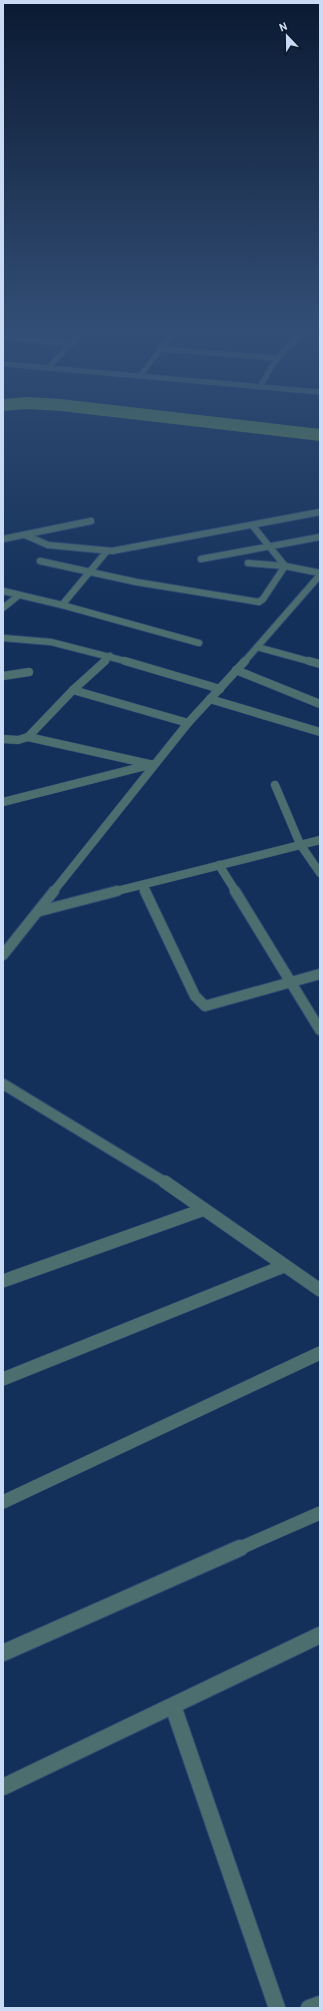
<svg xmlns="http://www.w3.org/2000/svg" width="323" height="2011" font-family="Barlow,sans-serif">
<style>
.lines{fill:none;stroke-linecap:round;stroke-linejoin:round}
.river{fill:#618953;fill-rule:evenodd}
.street-far5-casing{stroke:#2f4b73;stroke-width:6}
.street-far4-casing{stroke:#2f4b73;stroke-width:8}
.street-far3-casing{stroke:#2f4b73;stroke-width:9}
.street-far2-casing{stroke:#2f4b73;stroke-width:12}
.street-far1-casing{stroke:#2f4b73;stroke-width:14}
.street-casing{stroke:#2f4b73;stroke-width:18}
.street-far5{stroke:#4d6e6f;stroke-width:5}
.street-far4{stroke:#4d6e6f;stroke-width:6}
.street-far3{stroke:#4d6e6f;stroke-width:8}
.street-far2{stroke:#4d6e6f;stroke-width:10}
.street-far1{stroke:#4d6e6f;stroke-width:13}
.street{stroke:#4d6e6f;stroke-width:16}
</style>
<rect width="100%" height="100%" fill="#12305a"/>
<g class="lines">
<polygon class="river" points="27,397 61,399 320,429 320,441 61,411 27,409 3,411 3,399"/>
<defs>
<g id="street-far5">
<polyline points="3,337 72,344"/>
<polyline points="162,349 275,358"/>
<polyline points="3,364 320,392"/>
<polyline points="48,368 80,334"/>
<polyline points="140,376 172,334"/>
<path d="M260 387C272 365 283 347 305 334"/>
</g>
<g id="street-far4">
<polyline points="25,535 48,545 112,551 320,512"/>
<polyline points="3,539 91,521"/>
<polyline points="201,559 320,537"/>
<polyline points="40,561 136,582 259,602 263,599 285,566 252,525"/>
<polyline points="248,563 285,566 320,573"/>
<polyline points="3,591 62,605 199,643"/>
<polyline points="62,605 107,551"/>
<polyline points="3,608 19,595"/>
<polyline points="3,638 51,642 129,662"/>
<polyline points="257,647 312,662"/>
<polyline points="104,662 110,656"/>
<polyline points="244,662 320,575"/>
</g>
<g id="street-far3">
<polyline points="125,661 220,689"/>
<polyline points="309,661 320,664"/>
<polyline points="236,670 320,704"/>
<polyline points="3,676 29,672"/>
<polyline points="73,690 188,723"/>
<polyline points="210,699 320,732"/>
<polyline points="28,737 149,764"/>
<polyline points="3,739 18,740 28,737 73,690 105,661"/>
<polyline points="275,785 300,844 320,873"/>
<polyline points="3,802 153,764"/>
<polyline points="219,865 236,892"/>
<polyline points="142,885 146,892"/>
<polyline points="53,892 188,723 245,661"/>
<polyline points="113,892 320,840"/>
</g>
<g id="street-far2">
<polyline points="145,891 195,996 205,1006 320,974"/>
<polyline points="235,891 320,1030"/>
<polyline points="40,911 117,891"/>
<polyline points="3,955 54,891"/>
<polyline points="3,1084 166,1183"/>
</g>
<g id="street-far1">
<polyline points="165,1182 320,1290"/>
<polyline points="3,1281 202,1210"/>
<polyline points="3,1379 284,1266"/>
<polyline points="3,1502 320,1353"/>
<polyline points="238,1549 320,1513"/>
</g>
<g id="street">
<polyline points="3,1653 240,1548"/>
<polyline points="173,1706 277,2008"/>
<polyline points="3,1787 320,1635"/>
<polyline points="309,2008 320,2004"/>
</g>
</defs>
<use href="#street-far5" class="street-far5-casing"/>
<use href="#street-far4" class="street-far4-casing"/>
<use href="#street-far3" class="street-far3-casing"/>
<use href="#street-far2" class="street-far2-casing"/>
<use href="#street-far1" class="street-far1-casing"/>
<use href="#street" class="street-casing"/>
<use href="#street-far5" class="street-far5"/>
<use href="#street-far4" class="street-far4"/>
<use href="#street-far3" class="street-far3"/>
<use href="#street-far2" class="street-far2"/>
<use href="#street-far1" class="street-far1"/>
<use href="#street" class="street"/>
</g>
<linearGradient id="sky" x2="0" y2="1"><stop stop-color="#0a1a32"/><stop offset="0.54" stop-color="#334e76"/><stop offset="1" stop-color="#334e76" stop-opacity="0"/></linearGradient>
<rect width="323" height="615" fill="url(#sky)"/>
<rect width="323" height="2011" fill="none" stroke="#c8daf4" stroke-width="8"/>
<g transform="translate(287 36) rotate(338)" stroke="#0c192b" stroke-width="3" paint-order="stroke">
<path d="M0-3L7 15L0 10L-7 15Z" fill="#c8daf4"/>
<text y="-6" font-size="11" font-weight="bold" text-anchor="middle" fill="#c8daf4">N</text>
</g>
</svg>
